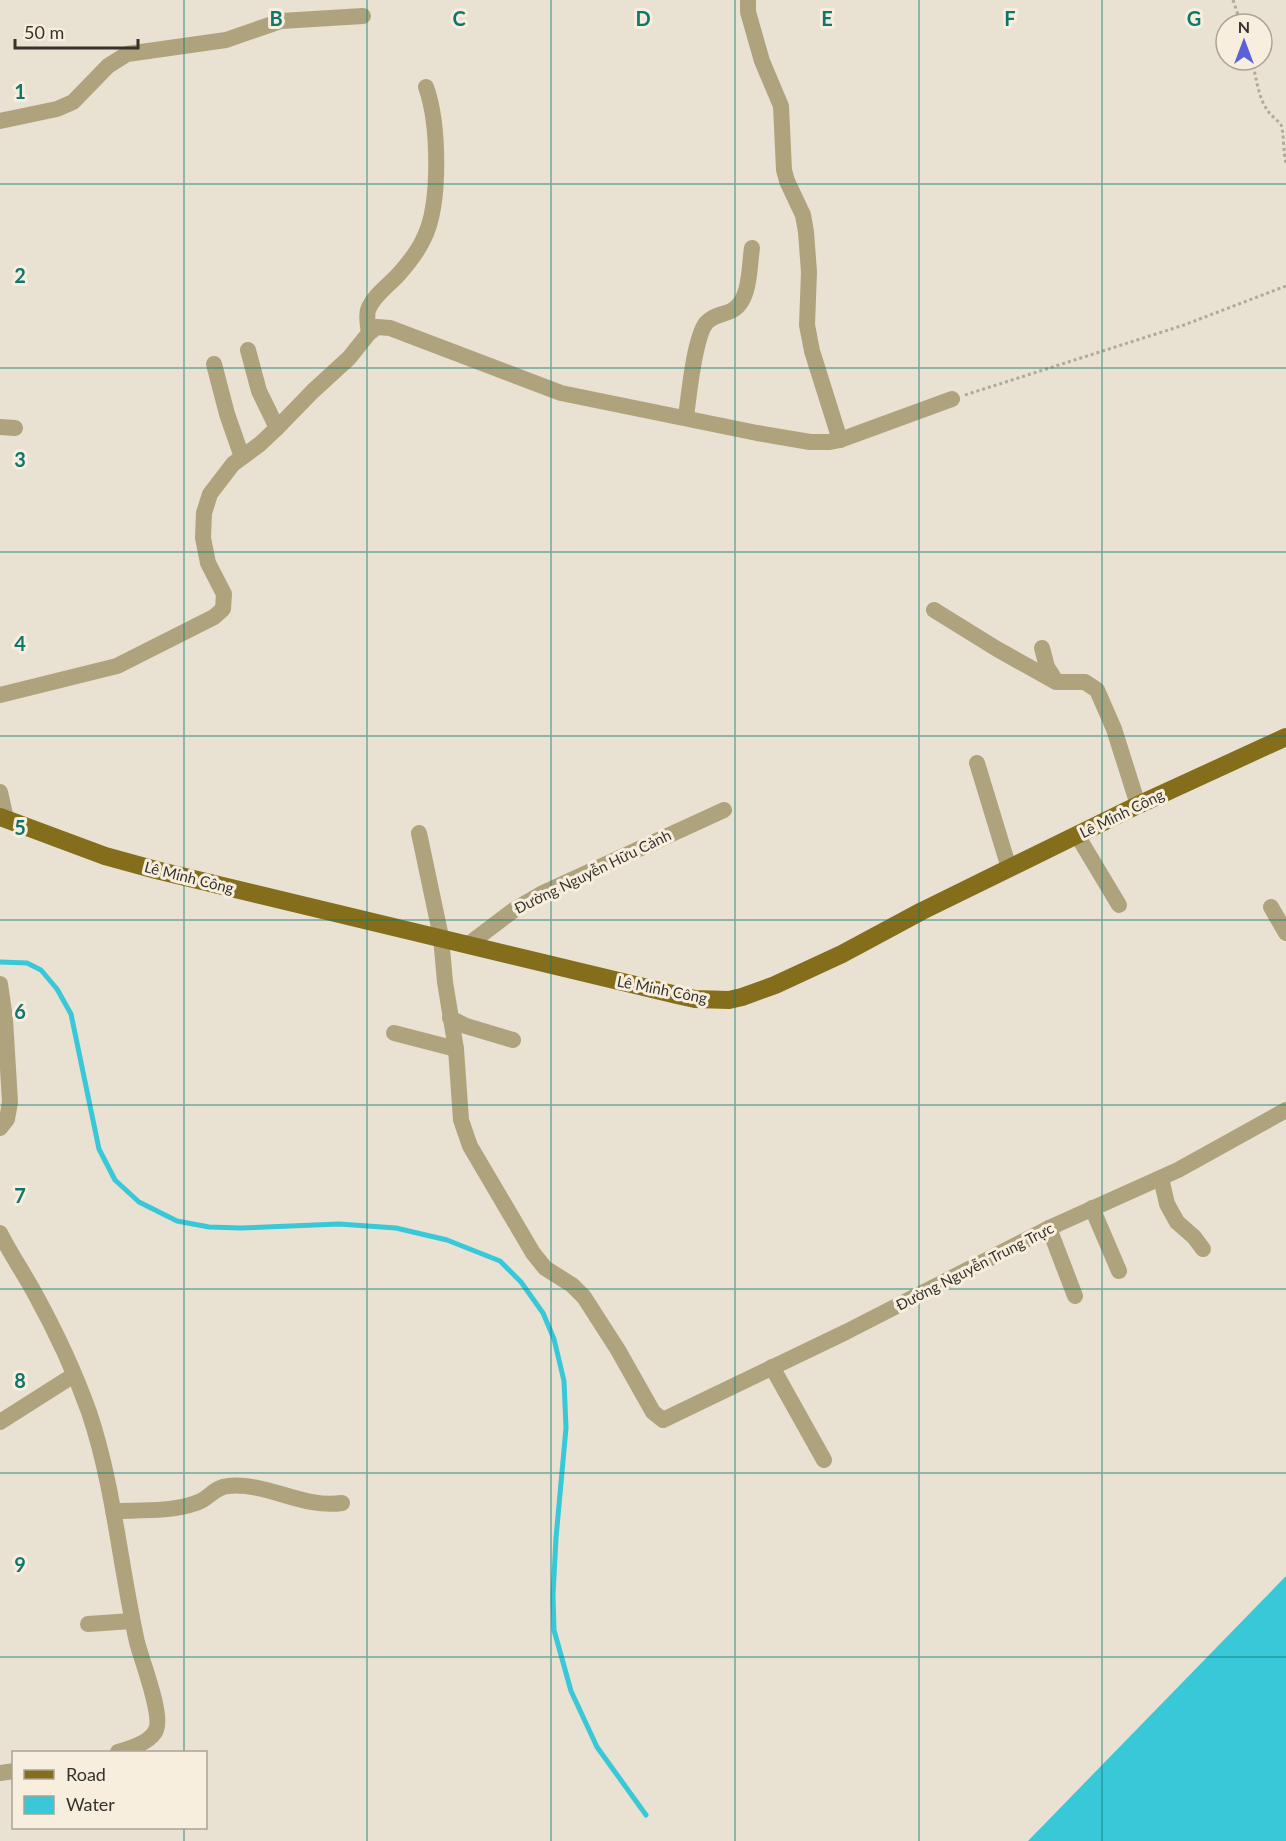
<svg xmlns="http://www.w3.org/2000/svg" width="1286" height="1841" font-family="Lato,sans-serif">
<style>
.water{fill:#39c8d7}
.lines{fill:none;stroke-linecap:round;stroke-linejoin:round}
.stream{stroke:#39c8d7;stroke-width:5}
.path{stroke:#b0aa9d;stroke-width:3;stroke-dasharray:3 3;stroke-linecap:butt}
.minor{stroke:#afa37e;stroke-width:16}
.major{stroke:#846e1c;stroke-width:18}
.grid{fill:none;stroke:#0f766e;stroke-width:1.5;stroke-opacity:0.55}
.labels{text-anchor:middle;stroke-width:6;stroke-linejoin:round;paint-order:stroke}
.street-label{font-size:15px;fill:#36332c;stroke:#f7eede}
.grid-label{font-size:20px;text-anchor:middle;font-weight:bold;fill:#0f766e;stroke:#f7eede;stroke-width:6;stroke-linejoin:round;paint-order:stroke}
</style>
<rect width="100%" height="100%" fill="#e9e1d1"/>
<polygon class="water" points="1286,1576 1286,1841 1028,1841"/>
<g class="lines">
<polyline class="stream" points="0,962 27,963 41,970 57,989 71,1014 99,1149 115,1180 139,1202 177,1221 209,1227 241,1228 339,1224 396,1228 447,1240 500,1261 521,1282 543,1313 554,1339 564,1381 566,1428 556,1538 553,1595 554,1630 571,1691 597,1747 646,1815"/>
<g class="path">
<polyline points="1233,0 1241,24"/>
<path d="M1252 60C1256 76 1258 98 1268 111 1271 116 1278 120 1281 125 1284 130 1283 154 1286 163"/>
<polyline points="965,395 1184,325 1286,286"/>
</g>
<g class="minor">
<polyline points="748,0 748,12 762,61 781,106 784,170 787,181 803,215 806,232 809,272 807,325 812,351 840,440"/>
<polyline points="0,121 57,109 73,102 108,66 127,54 226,40 281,21 363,16"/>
<path d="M369 333C368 326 366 318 368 310 373 296 388 286 398 275 408 264 418 251 424 238 441 204 439 123 426 87"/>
<polyline points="248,350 259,391 277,428"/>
<polyline points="214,364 227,414 242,457"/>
<path d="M686 417C689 395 694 339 706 323 713 315 722 315 731 311 751 302 749 266 752 248"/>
<polyline points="0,427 15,428"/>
<polyline points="934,610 997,649 1056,682 1085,682 1097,690 1114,729 1138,805"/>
<polyline points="1042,648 1047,667 1056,681"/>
<polyline points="0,695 117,666 214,617 223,609 224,594 208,563 203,538 204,513 210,494 233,464 260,444 277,428 313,391 349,358 369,333 377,327 390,328 561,393 757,433 810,442 830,442 840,440 952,399"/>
<polyline points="977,763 1009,868"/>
<polyline points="0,792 6,819"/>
<polyline points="419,833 441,937 445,982 456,1049 461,1120 470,1146 533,1253 545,1268 572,1285 584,1297 618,1350 653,1412 663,1420 846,1332 1049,1228 1178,1170 1286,1110"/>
<polyline points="1077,835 1119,905"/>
<polyline points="1271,907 1286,933"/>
<polyline points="469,944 514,910 543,893 724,810"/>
<polyline points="0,984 5,1019 10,1102 7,1119 0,1128"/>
<polyline points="450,1018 466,1026 513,1040"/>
<polyline points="394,1033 456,1049"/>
<polyline points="1161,1178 1167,1204 1177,1222 1194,1237 1203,1249"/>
<polyline points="1092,1208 1119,1271"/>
<polyline points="1049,1228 1075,1296"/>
<path d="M0 1233C10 1253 23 1272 34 1292 55 1330 74 1370 89 1412 114 1486 120 1566 137 1642 142 1662 163 1714 156 1730 151 1742 129 1749 118 1752"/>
<polyline points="772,1367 824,1460"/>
<polyline points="0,1422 74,1375"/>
<path d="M113 1511C140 1510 171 1512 196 1503 209 1499 214 1487 228 1486 267 1482 303 1509 342 1503"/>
<polyline points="88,1624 132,1621"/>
<polyline points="0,1773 14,1771"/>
</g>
<polyline class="major" points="0,817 105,856 156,870 677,995 695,999 729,1000 742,997 775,985 842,954 922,911 1138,805 1286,737"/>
</g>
<path class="grid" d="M184 0V1752M367 0V1841M551 0V1841M735 0V1841M919 0V1841M1102 0V1841M0 184H1286M0 368H1286M0 552H1286M0 736H1286M0 920H1286M0 1105H1286M0 1289H1286M0 1473H1286M0 1657H1286M184 1828V1841"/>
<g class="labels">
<g class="street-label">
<text transform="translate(1122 814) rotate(-26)" y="5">Lê Minh Công</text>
<text transform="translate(593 872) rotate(-26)" y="5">Đường Nguyễn Hữu Cảnh</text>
<text transform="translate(189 878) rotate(14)" y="5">Lê Minh Công</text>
<text transform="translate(662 990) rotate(11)" y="5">Lê Minh Công</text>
<text transform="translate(975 1267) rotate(-27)" y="5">Đường Nguyễn Trung Trực</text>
</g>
</g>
<g class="grid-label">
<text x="276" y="26">B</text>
<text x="459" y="26">C</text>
<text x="643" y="26">D</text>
<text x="827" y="26">E</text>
<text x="1010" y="26">F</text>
<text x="1194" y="26">G</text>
<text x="20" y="99">1</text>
<text x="20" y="283">2</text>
<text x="20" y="467">3</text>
<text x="20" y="651">4</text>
<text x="20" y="835">5</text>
<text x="20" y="1019">6</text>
<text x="20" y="1203">7</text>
<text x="20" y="1388">8</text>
<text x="20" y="1572">9</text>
</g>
<rect x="12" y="1751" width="195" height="78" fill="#f7eede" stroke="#aaa397" stroke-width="1.5"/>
<rect x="24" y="1770" width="30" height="9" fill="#846e1c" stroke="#aaa397" stroke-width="1.5"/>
<text x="66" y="1781" font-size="18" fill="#36332c">Road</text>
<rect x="24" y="1796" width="30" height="18" fill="#39c8d7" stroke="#aaa397" stroke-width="1.5"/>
<text x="66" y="1811" font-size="18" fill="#36332c">Water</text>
<g transform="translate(1244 42)"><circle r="28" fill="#f7eede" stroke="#aaa397" stroke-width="1.5"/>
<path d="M0-4.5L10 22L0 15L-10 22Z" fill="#5b61d9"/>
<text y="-9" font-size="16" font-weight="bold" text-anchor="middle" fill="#36332c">N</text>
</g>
<path d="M15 39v9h123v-9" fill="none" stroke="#36332c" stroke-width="3"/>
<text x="24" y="39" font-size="18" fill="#36332c" stroke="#f7eede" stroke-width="4.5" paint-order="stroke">50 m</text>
</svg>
